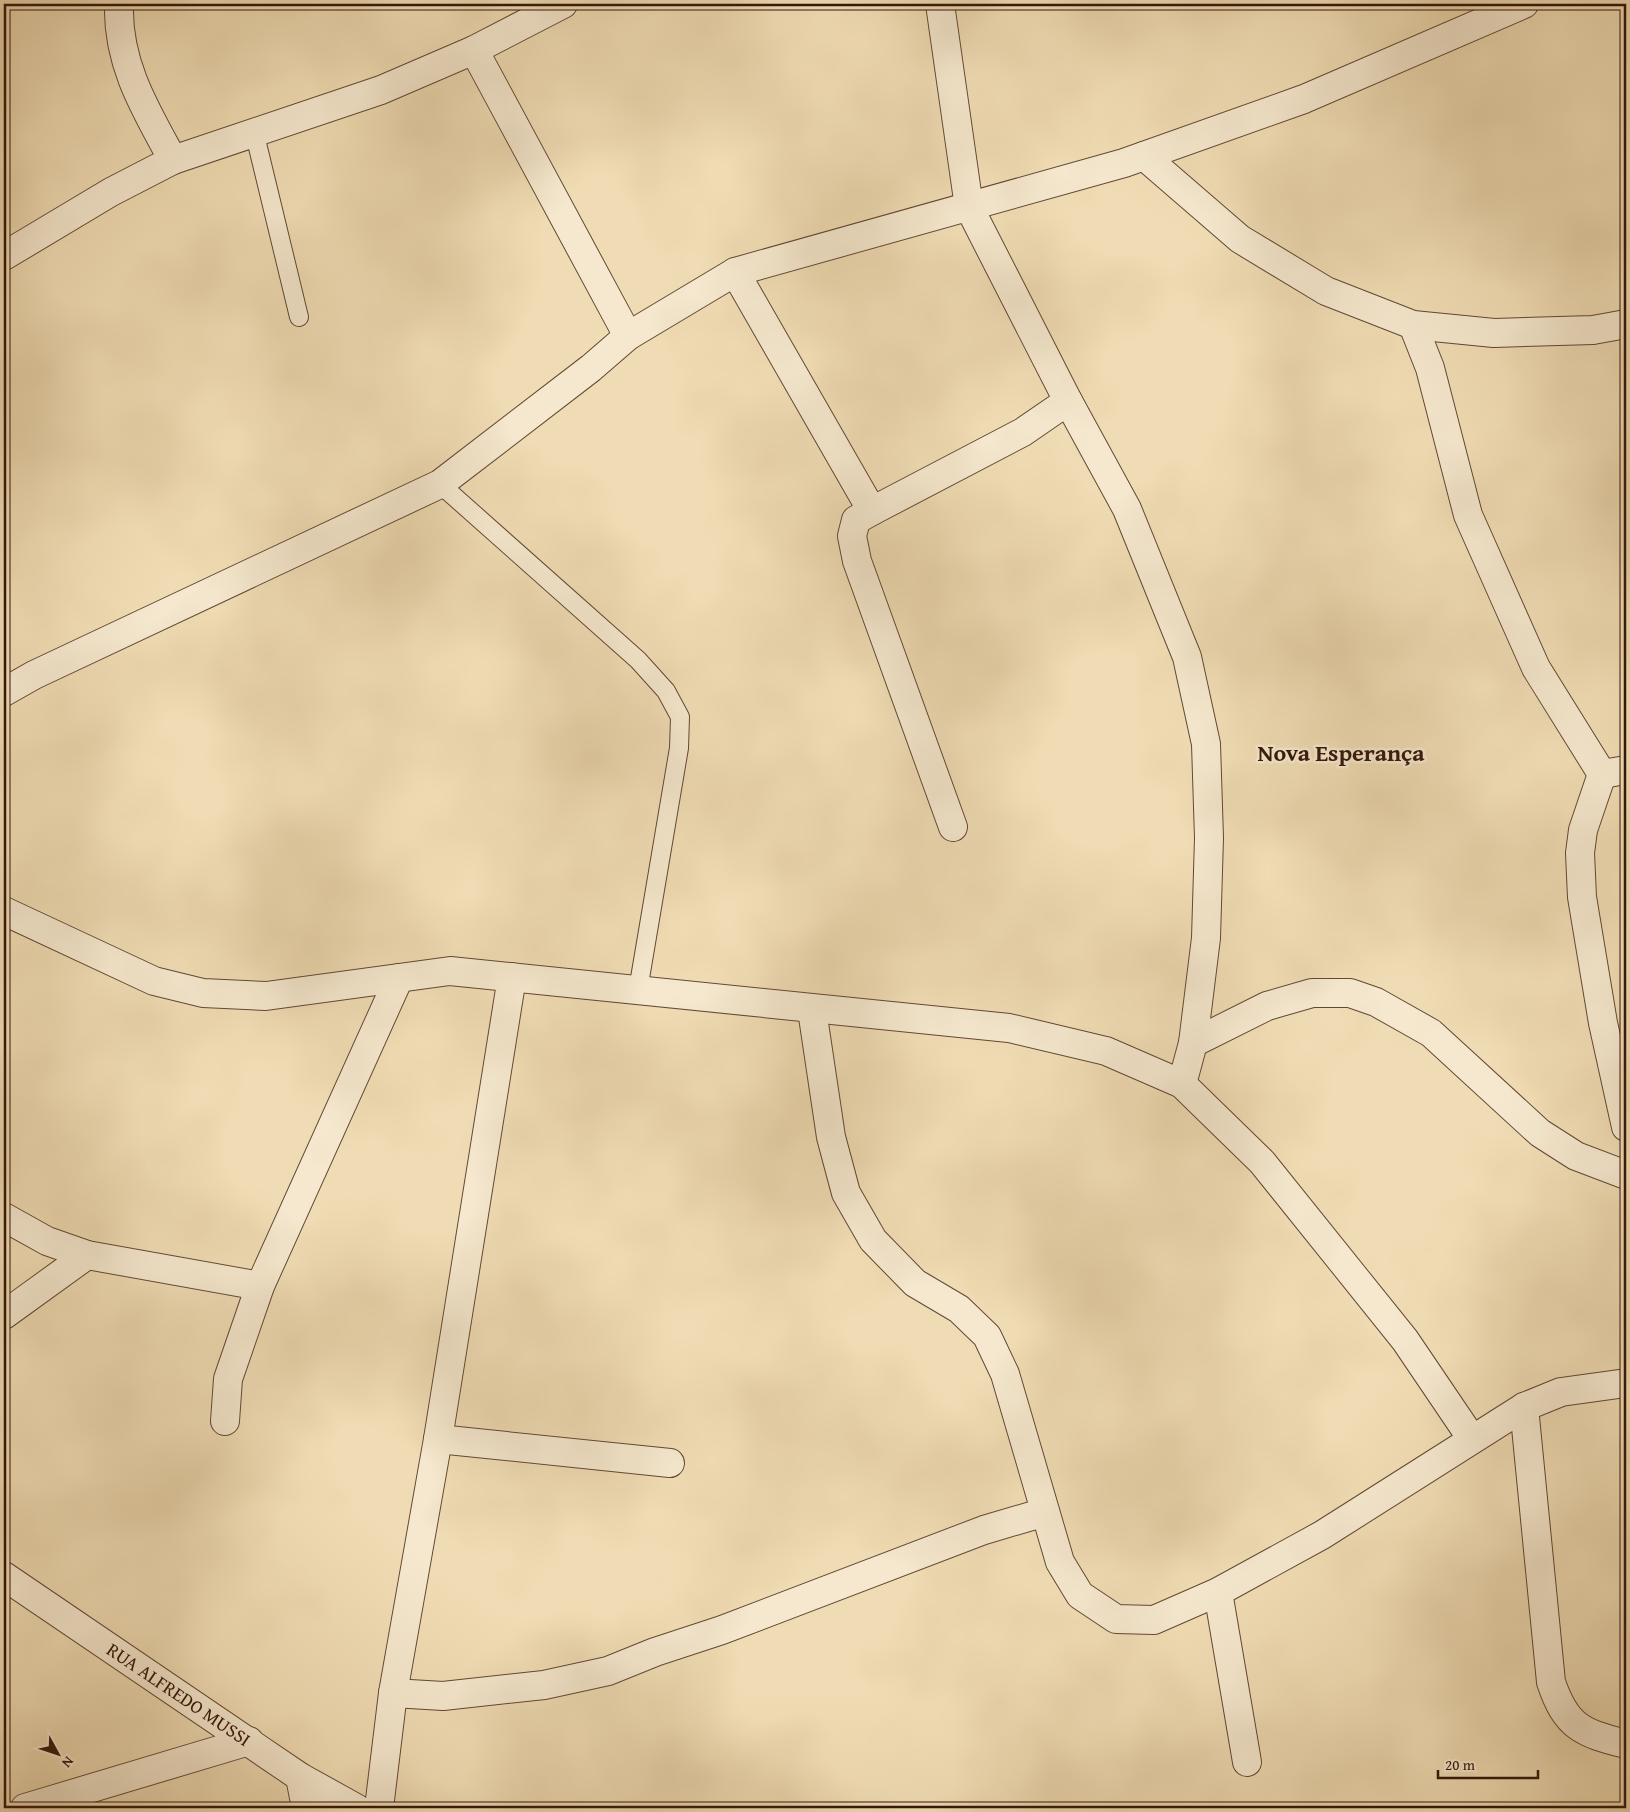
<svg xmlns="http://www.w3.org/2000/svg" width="1630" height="1812" font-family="'Gentium Book Plus',serif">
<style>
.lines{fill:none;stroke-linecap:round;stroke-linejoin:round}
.lane-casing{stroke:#624834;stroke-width:20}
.street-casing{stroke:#624834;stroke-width:30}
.lane{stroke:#f5e8ce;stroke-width:18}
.street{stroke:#f5e8ce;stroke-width:28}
.labels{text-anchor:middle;stroke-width:5;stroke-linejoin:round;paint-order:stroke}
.street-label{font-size:19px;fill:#321709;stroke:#f5e8ce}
.district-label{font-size:24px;font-weight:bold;fill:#321709;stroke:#f5e8ce}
</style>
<rect width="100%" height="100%" fill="#f0dcb4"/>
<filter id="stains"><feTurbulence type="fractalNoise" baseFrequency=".004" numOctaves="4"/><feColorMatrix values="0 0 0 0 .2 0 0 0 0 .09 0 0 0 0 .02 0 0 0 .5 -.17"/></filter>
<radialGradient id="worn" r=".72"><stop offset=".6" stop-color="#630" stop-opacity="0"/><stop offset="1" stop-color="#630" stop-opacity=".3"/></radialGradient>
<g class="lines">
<defs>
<g id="lane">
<polyline points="254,131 299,317"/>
<polyline points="440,484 638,660 666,691 680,717 679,748 638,990"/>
</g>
<g id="street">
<path d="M119 4C117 63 145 109 173 160"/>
<polyline points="940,4 969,207 1068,401 1127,509 1187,657 1206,744 1209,838 1206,938 1193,1043 1182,1084"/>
<polyline points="474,50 628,336"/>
<polyline points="1144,156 1240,239 1326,291 1413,325 1494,333 1593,330 1626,324"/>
<polyline points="4,256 111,192 173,160 381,90 474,50 563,4"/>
<polyline points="735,272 872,511"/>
<polyline points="1413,325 1430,368 1468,515 1536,668 1602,774 1583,830 1580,853 1582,897 1603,1023 1626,1127"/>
<polyline points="4,692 34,675 440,484 591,368 628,336 735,272 1124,163 1304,99 1524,4"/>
<polyline points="1602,774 1626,770"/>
<polyline points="953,827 857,561 852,536 856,520 872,511 1023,432 1068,401"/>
<polyline points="4,911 154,981 203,993 266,996 450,971 1009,1028 1106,1051 1182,1084 1262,1162 1405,1340 1472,1439"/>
<polyline points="812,1010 831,1137 846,1193 873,1240 915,1283 959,1309 987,1336 1005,1374 1060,1562 1080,1595 1116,1619 1154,1620 1218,1592 1322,1535 1524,1407 1561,1392 1626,1383"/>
<polyline points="1193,1043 1267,1006 1312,993 1350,993 1376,1002 1431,1033 1540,1133 1576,1156 1626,1175"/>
<polyline points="4,1217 47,1241 87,1255 260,1286"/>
<polyline points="4,1315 87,1255"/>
<path d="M1524 1407 1551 1682C1566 1727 1582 1733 1626 1744"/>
<polyline points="225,1421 228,1379 260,1286 399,978"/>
<polyline points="438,1439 670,1463"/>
<polyline points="4,1576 300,1777 356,1808"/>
<polyline points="1218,1592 1247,1762"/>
<polyline points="393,1693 443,1696 544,1685 608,1671 655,1652 722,1630 984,1530 1045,1512"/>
<polyline points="300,1777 306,1808"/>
<polyline points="25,1808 249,1741"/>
<polyline points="379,1808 393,1693 438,1439 512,977"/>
</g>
</defs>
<use href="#lane" class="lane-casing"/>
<use href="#street" class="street-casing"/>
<use href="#lane" class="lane"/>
<use href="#street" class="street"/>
</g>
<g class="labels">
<g class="street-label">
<text transform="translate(179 1694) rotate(34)" y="7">RUA ALFREDO MUSSI</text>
</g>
<g class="district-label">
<text x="1341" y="761">Nova Esperança</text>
</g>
</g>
<rect width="1630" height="1812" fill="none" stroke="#f0dcb4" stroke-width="20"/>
<rect x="5" y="5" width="1620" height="1802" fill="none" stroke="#321709" stroke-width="2.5"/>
<rect x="10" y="10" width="1610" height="1792" fill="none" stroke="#321709"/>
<g transform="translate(58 1754) rotate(130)" stroke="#f5e8ce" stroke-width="4" paint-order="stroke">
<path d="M0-4L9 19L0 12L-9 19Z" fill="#321709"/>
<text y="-8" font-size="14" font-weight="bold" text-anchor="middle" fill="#321709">N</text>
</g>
<path d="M1438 1770v8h100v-8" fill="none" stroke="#321709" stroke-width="2.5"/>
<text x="1445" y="1770" font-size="15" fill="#321709" stroke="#f5e8ce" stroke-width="4" paint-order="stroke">20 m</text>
<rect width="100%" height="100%" filter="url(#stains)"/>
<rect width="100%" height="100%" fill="url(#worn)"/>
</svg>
